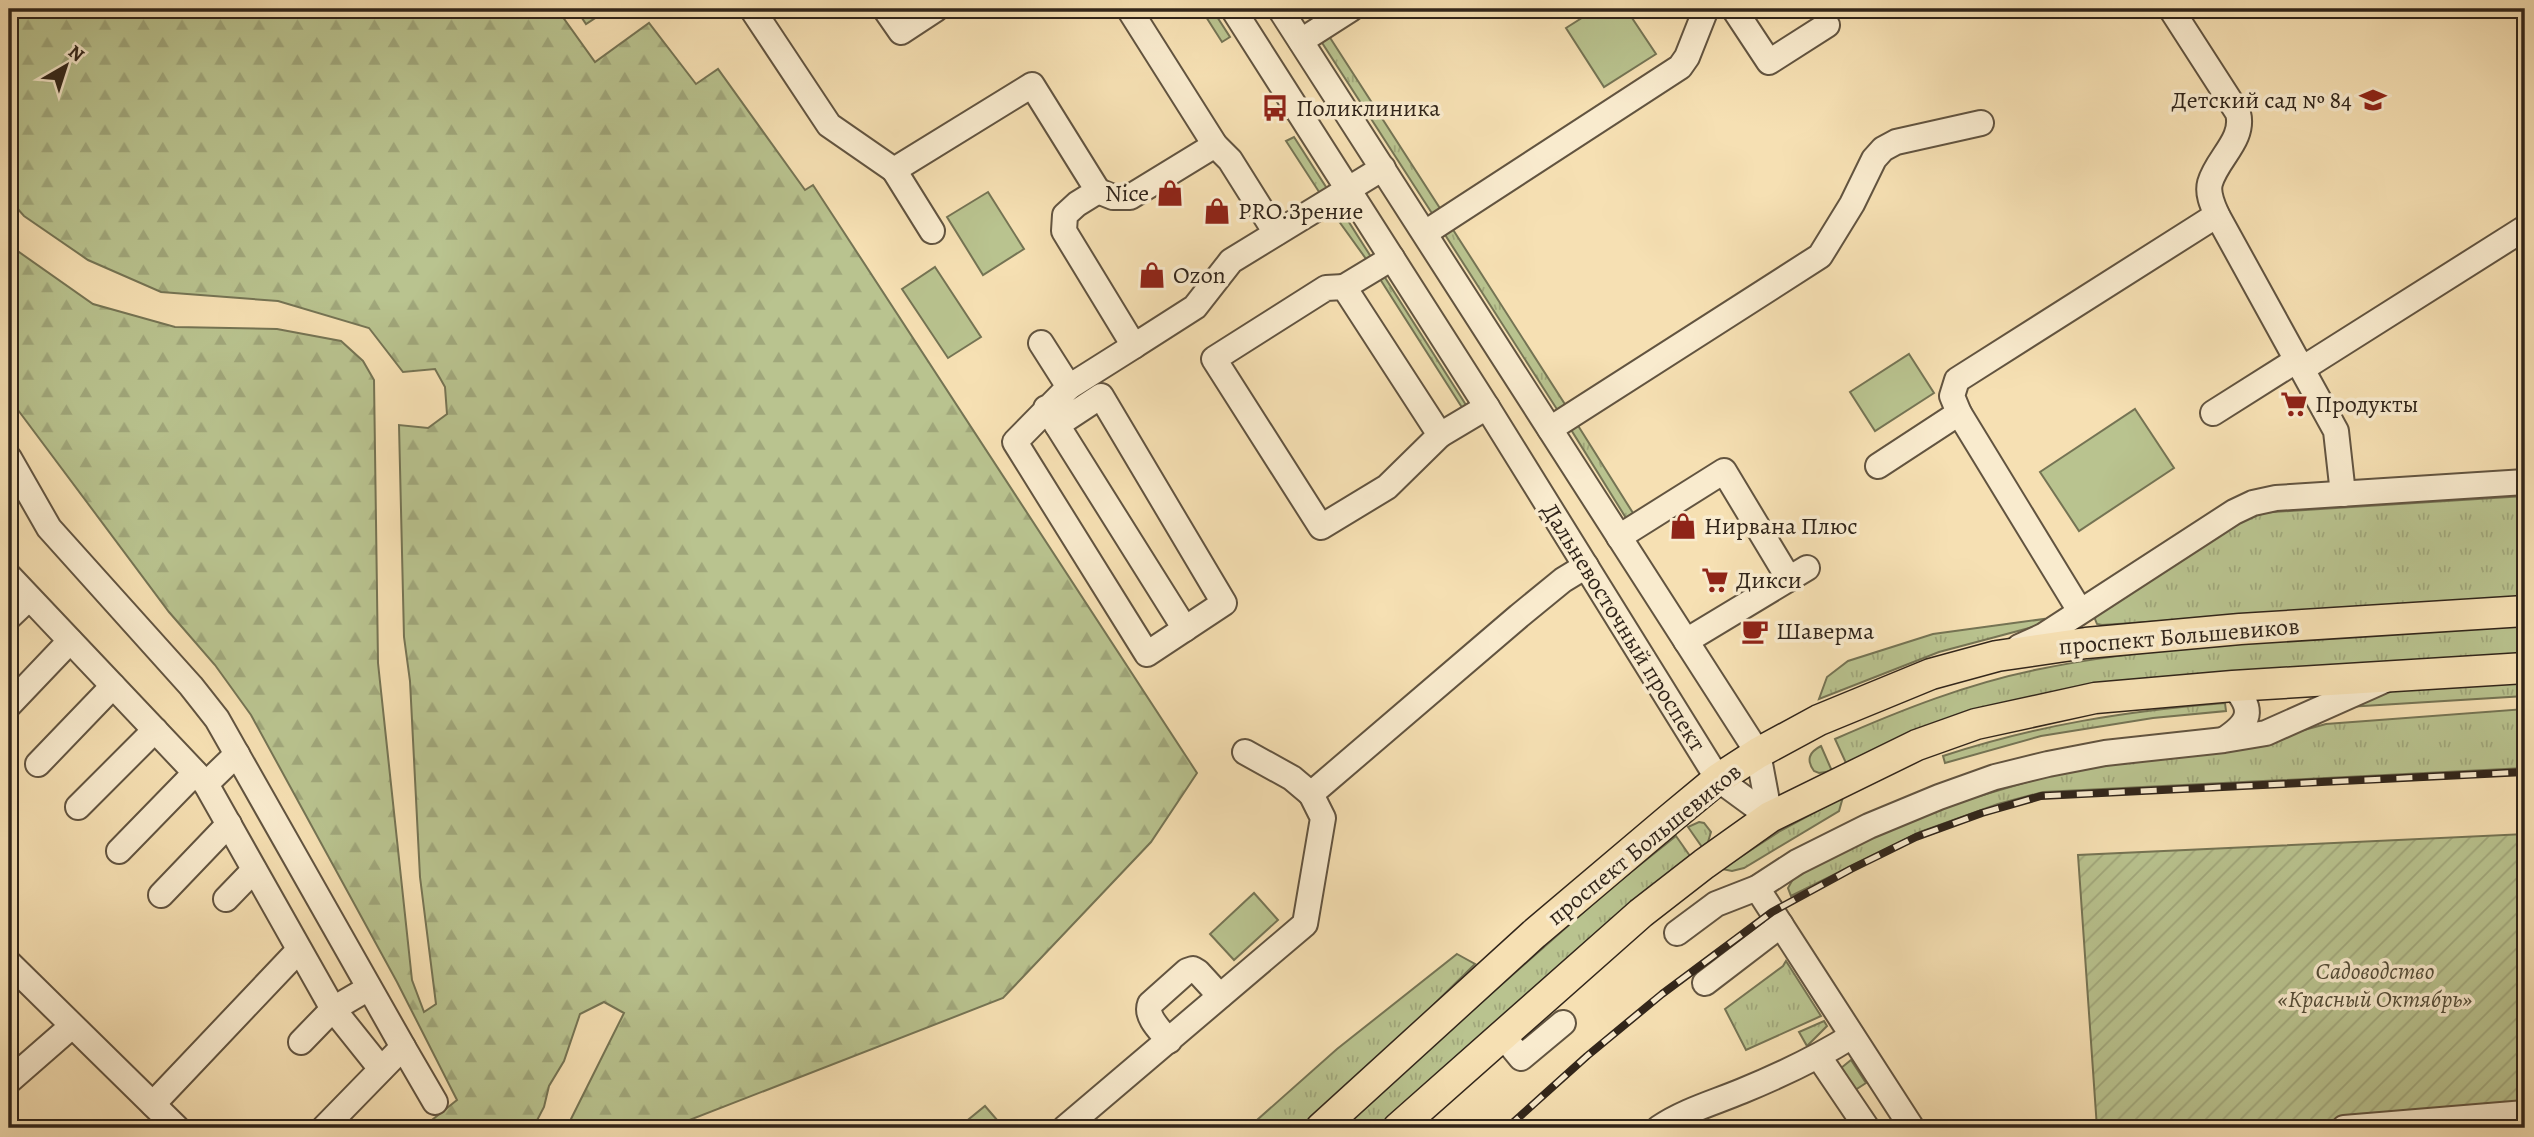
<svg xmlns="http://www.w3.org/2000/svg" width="2534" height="1137" font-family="Alegreya,serif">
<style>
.grass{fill:url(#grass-tufts);stroke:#757454;stroke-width:2}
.forest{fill:url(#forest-firs);stroke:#757454;stroke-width:2}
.park{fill:#b9c38f;stroke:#757454;stroke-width:2}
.garden{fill:url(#garden-furrows);stroke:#757454;stroke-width:2}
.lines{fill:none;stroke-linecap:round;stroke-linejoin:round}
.minor-casing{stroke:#625440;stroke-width:28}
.major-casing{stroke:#31251a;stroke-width:33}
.minor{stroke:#f9ebce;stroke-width:24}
.major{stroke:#f6e0b3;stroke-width:30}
.rail-casing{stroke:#31251a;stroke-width:8}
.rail{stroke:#f9ebce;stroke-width:5;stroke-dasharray:16;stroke-linecap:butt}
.labels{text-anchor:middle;stroke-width:7;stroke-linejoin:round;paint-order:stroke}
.poi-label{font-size:24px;fill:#31251a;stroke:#f9ebce;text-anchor:start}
.street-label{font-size:24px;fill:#31251a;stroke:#f9ebce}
.park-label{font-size:24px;font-style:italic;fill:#534c37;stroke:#f9ebce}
</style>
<defs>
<pattern id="grass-tufts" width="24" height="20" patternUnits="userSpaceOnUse" patternTransform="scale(1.75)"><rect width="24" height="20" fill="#b9c38f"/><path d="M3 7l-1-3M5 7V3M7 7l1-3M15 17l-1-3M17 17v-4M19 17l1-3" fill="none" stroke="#a0a77b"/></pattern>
<pattern id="forest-firs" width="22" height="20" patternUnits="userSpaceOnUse" patternTransform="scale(1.75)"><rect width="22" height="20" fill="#b9c38f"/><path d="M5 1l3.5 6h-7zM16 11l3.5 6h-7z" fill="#a0a77b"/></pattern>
<pattern id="garden-furrows" width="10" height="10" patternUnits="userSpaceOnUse" patternTransform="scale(1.75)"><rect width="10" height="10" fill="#b9c38f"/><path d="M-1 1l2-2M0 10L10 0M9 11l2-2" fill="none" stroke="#a0a77b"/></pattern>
</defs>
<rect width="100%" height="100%" fill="#f6e0b3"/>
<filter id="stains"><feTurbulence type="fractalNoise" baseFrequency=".00286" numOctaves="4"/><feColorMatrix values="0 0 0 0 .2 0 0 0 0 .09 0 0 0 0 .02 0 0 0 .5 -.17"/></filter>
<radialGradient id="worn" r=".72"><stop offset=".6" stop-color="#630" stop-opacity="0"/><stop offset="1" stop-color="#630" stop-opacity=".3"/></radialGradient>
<g class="grass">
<polygon points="1201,9 1212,9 1230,37 1222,42"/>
<polygon points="1327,33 1443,213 1435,218 1319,38"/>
<polygon points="1294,137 1326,187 1327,192 1323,198 1286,141"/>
<polygon points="1340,212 1345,216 1373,260 1369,263 1333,213"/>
<polygon points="1450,225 1568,409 1560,414 1442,230"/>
<polygon points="1384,276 1466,405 1463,409 1380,279"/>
<polygon points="1577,424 1633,513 1626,518 1570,428"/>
<polygon points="2525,496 2525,597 2102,625 2097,624 2095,619 2096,614 2244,519 2257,513"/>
<polygon points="2044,619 2044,622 2033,627 1939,652 1819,699 1827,677 1848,661 1933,634"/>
<path d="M2525 623V654L2193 675 1885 746 1846 763 1835 739C1901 710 1969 683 2040 669 2123 652 2208 646 2293 640 2370 634 2448 629 2525 623Z"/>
<polygon points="2525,682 2525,696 2347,707 2382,690"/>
<path d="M2225 703 2226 711 2153 718 2041 736 1945 763 1943 756C2037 725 2127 711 2225 703Z"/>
<polygon points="2525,709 2525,768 2043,792 1998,804 1920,832 1791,896 1788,888 1793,879 1839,853 1925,812 2061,772 2249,745 2326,724"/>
<path d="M1821 746 1832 771 1819 773 1814 771C1806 760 1809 752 1821 746Z"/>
<polygon points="1843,797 1839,811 1744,868 1732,871 1722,869 1780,831"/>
<polygon points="1699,822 1704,823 1711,832 1708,842 1702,847 1688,827"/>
<polygon points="1676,836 1690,856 1627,906 1377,1128 1339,1128 1611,888"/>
<polygon points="1457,954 1475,964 1359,1078 1301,1128 1248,1128 1337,1049"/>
<polygon points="1786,961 1821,1016 1746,1050 1725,1009 1783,966"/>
<polygon points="1824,1021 1827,1026 1807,1046 1799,1032"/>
<polygon points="1851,1060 1866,1083 1849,1094 1841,1068"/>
</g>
<polygon class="forest" points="9,9 557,9 595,62 649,23 696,84 718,69 805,190 813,185 1197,773 1151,842 1003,998 669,1128 572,1128 571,1119 624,1013 604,1002 580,1014 564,1061 549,1086 544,1107 533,1128 430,1128 427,1124 457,1100 397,982 251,715 215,665 169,612 9,398 9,245 93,304 175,327 277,329 341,341 363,361 374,380 378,663 412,980 424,1012 436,1004 420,877 410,681 404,637 399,425 428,428 447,414 445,387 435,369 403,372 369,328 278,301 161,292 88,260 24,216 9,199"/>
<g class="park">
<polygon points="576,9 609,9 586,24"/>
<polygon points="1596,9 1626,9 1656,54 1604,87 1566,28"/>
<polygon points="988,192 1024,249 983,275 947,217"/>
<polygon points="935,267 981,337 948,358 902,289"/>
<polygon points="1909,354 1934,393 1875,431 1850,392"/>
<polygon points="2135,409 2174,468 2079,531 2040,472"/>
<polygon points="1254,893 1278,920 1234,960 1210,934"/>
<polygon points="985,1106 1004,1128 958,1128"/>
</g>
<polygon class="garden" points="2525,834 2525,1128 2097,1128 2078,855"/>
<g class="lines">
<defs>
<g id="minor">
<polyline points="752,9 829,125 894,170 1032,85 1098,191 1077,204 1065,215 1064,231 1134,346 1195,307 1231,261 1383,168"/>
<polyline points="885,9 901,32 936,9"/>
<polyline points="1129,9 1215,145 1230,160 1276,233"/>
<polyline points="1233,9 1487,407 1718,779 1770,817"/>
<polyline points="1280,9 1758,753 1770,817"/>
<polyline points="1734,9 1769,62 1827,25"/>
<path d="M2171 9 2238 113C2245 140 2217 158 2210 183 2207 194 2213 206 2217 215L2336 431 2343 494"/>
<polyline points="1301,41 1351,9"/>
<polyline points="894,170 932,231"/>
<polyline points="1098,191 1113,197 1130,197 1215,145"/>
<polyline points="1425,233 1680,67 1687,57 1706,9"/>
<polygon points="1344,287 1440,435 1387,487 1321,527 1214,359 1326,288"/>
<polyline points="1344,287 1392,258"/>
<polyline points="1041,343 1069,387 1134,346"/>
<polyline points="2302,369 2525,228"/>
<polyline points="1046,408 1057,425 1101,396 1224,603 1147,654 1015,442 1069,387"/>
<polyline points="2213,413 2297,360"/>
<polyline points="1057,425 1185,629"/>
<polyline points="1550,429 1820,256 1852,204 1874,159 1883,149 1896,142 1981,123"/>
<polyline points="1440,435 1487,407"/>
<polyline points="9,458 49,528 191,686 217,719 403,1047"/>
<polyline points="1878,466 1959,413"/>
<polyline points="1619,537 1724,471 1789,579"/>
<polyline points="9,576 206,784 333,1009 381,1069"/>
<polyline points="2080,611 1959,413 1952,396 1957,380 2217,215"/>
<polyline points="9,617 29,598"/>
<polyline points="1686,641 1807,568"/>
<polyline points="2019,647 2043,636 2234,512 2253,503 2276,498 2525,482"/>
<polyline points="9,705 70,641"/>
<path d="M2225 739C2250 722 2255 710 2233 686"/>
<polyline points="1245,752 1292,778 1311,794"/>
<polyline points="38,764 113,686"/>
<polyline points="206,784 237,754"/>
<polyline points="78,807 155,730"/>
<polyline points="119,851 195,773"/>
<polyline points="1757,888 1912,1128"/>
<polyline points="161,895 229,824"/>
<polyline points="226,899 254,870"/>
<polyline points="1677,933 1716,904 1757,888 1797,862 1869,826 1939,797 1995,777 2048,764 2105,753 2224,740 2266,733 2385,680"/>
<polyline points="9,963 177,1128"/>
<polyline points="1705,983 1781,925"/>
<polyline points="1503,1036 1521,1058 1563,1023"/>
<path d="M1169 1041C1161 1031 1145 1017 1150 1004L1187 971 1193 969 1198 972 1220 996"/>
<polyline points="301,1042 333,1009 369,988"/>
<polyline points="1819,1057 1867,1128"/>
<polyline points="9,1081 72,1026"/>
<polyline points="153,1104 299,950"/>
<polyline points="324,1128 403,1047 435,1102"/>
<polyline points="1065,1128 1305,924 1323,818 1311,794 1519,616 1563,580 1586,566"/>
<path d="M1659 1128C1684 1111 1713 1103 1742 1091 1781 1075 1817 1058 1852 1036"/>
<polyline points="2344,1128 2525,1113"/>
</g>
<g id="major">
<polyline points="1321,1128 1534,934 1671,818 1718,779 1758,753 1819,720 1931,674 1997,656 2086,643 2240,629 2525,611"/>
<polyline points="1398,1128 1641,913 1704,864 1770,817 1917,745 1976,724 2095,698 2233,686 2525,668"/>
</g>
</defs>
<use href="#minor" class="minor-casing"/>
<use href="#major" class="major-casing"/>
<use href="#minor" class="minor"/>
<use href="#major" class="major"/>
<defs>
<polyline id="rail" points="1507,1128 1587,1056 1662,994 1772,912 1851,869 1916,837 1982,813 2041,796 2525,772"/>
</defs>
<use href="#rail" class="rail-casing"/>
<use href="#rail" class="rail"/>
</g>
<defs>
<symbol id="school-bare" viewBox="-9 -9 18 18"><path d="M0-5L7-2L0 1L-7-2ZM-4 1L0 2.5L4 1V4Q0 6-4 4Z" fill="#8f2418" stroke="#f9ebce" stroke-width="2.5" paint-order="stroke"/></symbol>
<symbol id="bus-bare" viewBox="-9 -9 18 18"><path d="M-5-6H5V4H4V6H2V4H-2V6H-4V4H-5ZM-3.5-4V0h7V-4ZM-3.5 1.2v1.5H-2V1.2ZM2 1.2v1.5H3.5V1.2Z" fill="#8f2418" stroke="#f9ebce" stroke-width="2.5" paint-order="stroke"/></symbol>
<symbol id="shop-bare" viewBox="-9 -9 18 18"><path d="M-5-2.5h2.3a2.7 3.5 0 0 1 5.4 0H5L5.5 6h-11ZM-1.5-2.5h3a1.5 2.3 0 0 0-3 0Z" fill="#8f2418" stroke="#f9ebce" stroke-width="2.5" paint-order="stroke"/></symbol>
<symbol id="supermarket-bare" viewBox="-9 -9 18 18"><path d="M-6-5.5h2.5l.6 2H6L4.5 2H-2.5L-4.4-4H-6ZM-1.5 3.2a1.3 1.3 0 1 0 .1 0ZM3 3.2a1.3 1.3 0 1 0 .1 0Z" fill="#8f2418" stroke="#f9ebce" stroke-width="2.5" paint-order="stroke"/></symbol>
<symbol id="cafe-bare" viewBox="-9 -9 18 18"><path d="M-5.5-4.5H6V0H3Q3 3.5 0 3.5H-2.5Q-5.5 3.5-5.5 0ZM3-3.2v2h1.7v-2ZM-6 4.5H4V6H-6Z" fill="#8f2418" stroke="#f9ebce" stroke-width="2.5" paint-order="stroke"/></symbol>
</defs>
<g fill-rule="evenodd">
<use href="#school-bare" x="2354" y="81" width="38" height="38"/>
<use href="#bus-bare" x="1256" y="89" width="38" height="38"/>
<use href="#shop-bare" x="1151" y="174" width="38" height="38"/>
<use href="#shop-bare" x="1198" y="192" width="38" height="38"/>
<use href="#shop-bare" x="1133" y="256" width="38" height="38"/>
<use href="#supermarket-bare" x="2275" y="385" width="38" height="38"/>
<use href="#shop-bare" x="1664" y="507" width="38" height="38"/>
<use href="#supermarket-bare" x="1696" y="561" width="38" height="38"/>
<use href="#cafe-bare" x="1736" y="612" width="38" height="38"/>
</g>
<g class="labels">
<g class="poi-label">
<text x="2352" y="108" text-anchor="end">Детский сад № 84</text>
<text x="1296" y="116">Поликлиника</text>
<text x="1149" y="201" text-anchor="end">Nice</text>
<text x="1238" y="219">PRO.Зрение</text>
<text x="1173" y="283">Ozon</text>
<text x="2315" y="412">Продукты</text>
<text x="1704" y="534">Нирвана Плюс</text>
<text x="1736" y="588">Дикси</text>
<text x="1776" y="639">Шаверма</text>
</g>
<g class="street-label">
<text transform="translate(1624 627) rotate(58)" y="8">Дальневосточный проспект</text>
<text transform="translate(2179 636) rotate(-5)" y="8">проспект Большевиков</text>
<text transform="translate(1644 844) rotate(-39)" y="8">проспект Большевиков</text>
</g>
<g class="park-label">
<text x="2375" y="979">Садоводство<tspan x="2375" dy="28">«Красный Октябрь»</tspan></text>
</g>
</g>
<rect width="2534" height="1137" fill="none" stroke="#f6e0b3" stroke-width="35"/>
<rect x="10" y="10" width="2513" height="1116" fill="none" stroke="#31251a" stroke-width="3.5"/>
<rect x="18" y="18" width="2499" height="1102" fill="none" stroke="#31251a" stroke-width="2"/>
<g transform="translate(66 66) rotate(39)" stroke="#f9ebce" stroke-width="5" paint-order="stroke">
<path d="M0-5L12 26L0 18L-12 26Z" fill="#31251a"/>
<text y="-10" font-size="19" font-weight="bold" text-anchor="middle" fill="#31251a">N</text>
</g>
<rect width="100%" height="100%" filter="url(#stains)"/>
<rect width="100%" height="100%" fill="url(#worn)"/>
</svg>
